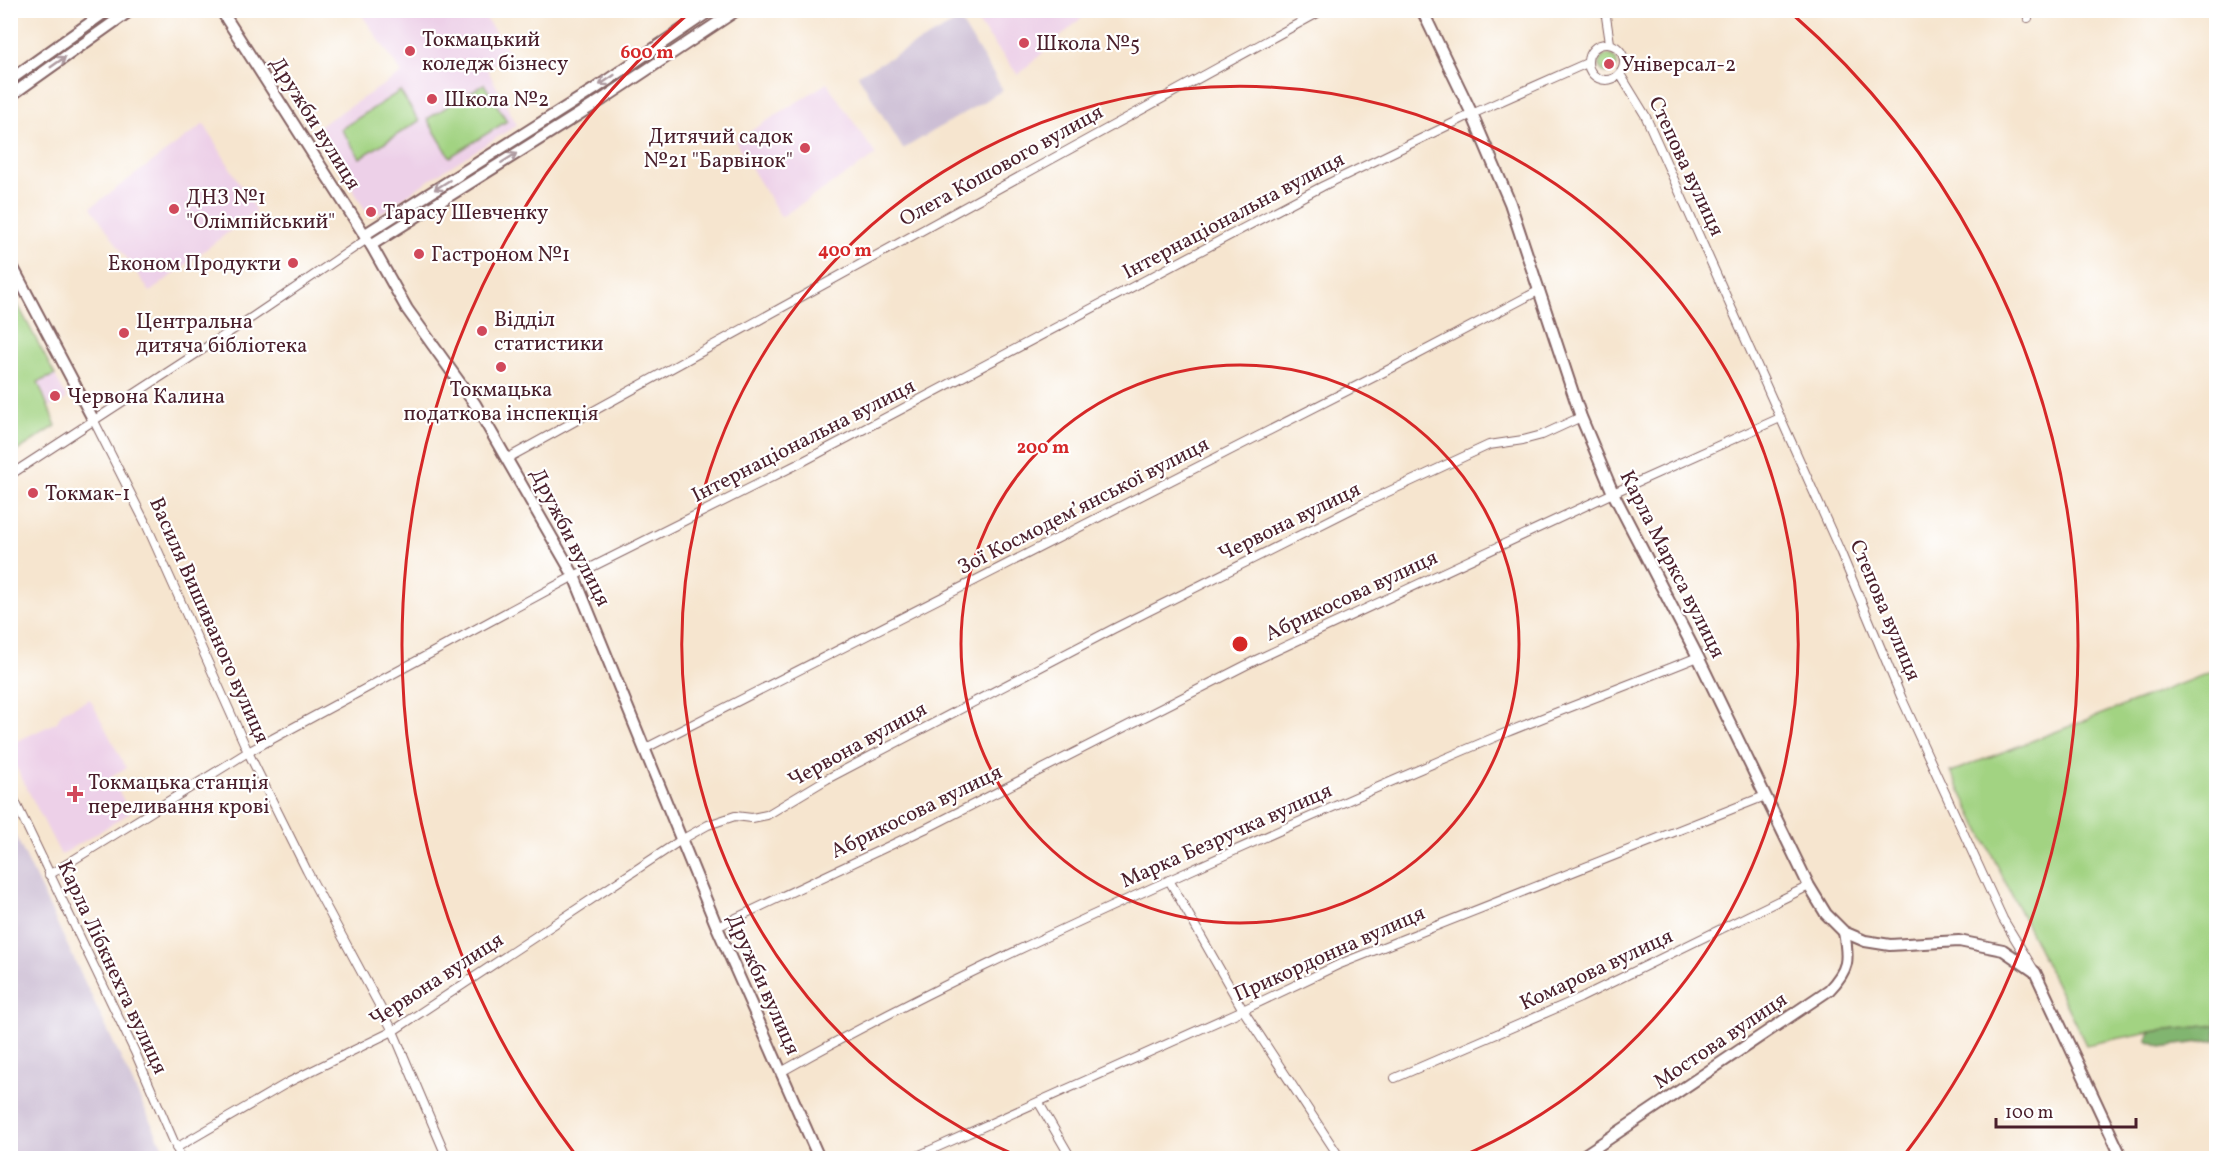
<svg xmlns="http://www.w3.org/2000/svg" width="2227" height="1169" font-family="Vollkorn,serif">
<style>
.built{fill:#edd0e8}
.industrial{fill:#ccbed4}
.green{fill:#a2d382;stroke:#767956;stroke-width:1.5}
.forest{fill:#81b570;stroke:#666a4e;stroke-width:1.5}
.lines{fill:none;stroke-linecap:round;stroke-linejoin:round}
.street-casing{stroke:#866464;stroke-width:10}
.secondary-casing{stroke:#866464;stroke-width:14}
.street{stroke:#fff;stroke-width:8}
.secondary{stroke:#fff;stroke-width:10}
.oneway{stroke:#ae9aa0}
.ring{fill:none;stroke:#d62828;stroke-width:3}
.poi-dot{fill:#d1495b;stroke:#fff;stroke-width:2}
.labels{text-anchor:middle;stroke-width:4.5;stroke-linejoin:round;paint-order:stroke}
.poi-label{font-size:21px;fill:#4a1f2b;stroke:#fff;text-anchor:start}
.street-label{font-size:21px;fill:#4a1f2b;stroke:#fff}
.centre{fill:#d62828;stroke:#fff;stroke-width:3}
.ring-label{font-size:18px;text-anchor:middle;font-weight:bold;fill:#d62828;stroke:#fff;stroke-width:4.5;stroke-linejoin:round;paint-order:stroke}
</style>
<rect width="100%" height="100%" fill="#fff"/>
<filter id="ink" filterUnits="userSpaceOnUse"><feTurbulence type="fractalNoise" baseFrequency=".0167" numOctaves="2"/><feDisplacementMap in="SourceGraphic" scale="12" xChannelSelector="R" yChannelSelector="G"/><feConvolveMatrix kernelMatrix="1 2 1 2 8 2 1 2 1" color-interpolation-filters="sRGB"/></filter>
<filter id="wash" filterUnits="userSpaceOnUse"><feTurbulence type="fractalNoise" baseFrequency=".008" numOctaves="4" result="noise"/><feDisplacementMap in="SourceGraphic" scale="24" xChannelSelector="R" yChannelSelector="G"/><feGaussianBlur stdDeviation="1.35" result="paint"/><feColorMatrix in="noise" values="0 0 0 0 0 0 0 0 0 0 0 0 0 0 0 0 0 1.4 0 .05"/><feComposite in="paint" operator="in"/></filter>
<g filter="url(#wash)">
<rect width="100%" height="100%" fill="#f6e5cf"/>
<g class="built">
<polygon points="359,11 491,11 484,16 509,52 487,69 517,125 435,176 381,213 373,208 365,210 316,128 402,73"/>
<polygon points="969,11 1089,11 1018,75"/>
<polygon points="827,83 876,155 781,217 735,141"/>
<polygon points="204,124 256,211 150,292 91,207"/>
<polygon points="55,375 67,399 50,407 38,382"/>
<polygon points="90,699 126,768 111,776 130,813 61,855 11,757 11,744 57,722 62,712"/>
</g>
<g class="industrial">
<polygon points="960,20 1003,90 903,149 858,75"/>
<polygon points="11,826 168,1158 11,1158"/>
</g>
<g class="green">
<circle cx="1608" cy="64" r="9"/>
<polygon points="484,84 507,121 450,157 427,119"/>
<polygon points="400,91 419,121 360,158 341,129"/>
<polygon points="10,290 55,375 38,382 56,426 11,455"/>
<polygon points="2216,670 2216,1025 2150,1032 2086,1045 1951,772"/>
</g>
<polygon class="forest" points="2216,1025 2216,1040 2161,1047 2147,1041 2150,1032"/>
</g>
<g filter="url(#ink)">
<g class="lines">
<defs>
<g id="street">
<polyline points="1605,10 1610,43"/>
<polyline points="2026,10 2028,18"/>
<circle cx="1606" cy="62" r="18"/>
<polyline points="1620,74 1645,115 1841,553 1902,699 2003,919 2034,970"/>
<polyline points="93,419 146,524 248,752 307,871 393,1031 447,1158"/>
<polyline points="508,458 1323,10"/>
<polyline points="10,475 254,316 367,239"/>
<polyline points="644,749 1386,371 1538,291"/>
<polyline points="10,791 135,1052 181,1158"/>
<polyline points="49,875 248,752 574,576 800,463 1323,186 1472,114 1587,63"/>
<polyline points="1169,880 1243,1010 1340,1158"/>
<polyline points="717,927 927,828 1258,659 1613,493 1780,418"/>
<path d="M781 1072C912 998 1048 935 1185 873 1291 825 1398 778 1505 733 1569 707 1634 683 1698 657"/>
<polyline points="1395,1078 1580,998 1809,886"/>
<polyline points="1039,1103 1071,1158"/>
<polyline points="176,1148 289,1082 393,1031 681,840 708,825 735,816 752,818 767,815 827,779 1113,629 1364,503 1489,445 1523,440 1542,435 1581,417"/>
<polyline points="913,1158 1243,1010 1340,964 1765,796"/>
</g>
<g id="secondary">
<polyline points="221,10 371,245 407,309 475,404 574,576 717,927 819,1158"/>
<polyline points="1422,10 1472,114 1510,203 1581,417 1613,493 1698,657 1809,886 1826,914 1844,932 1865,941 1890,945 1959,941 2003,950 2035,972 2122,1158"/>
<polyline points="10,80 108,10"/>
<polyline points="10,96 131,10"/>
<polyline points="364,235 593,90 711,10"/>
<polyline points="371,245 603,99 737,10"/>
<polyline points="10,262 93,419"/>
<path d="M1580 1158 1829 990C1849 969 1849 960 1844 932"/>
</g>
</defs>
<use href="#street" class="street-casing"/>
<use href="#secondary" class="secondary-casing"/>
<use href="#street" class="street"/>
<use href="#secondary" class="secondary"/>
</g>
<defs><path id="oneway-shaft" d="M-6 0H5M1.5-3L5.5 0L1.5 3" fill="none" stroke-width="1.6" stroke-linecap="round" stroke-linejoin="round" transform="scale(1.5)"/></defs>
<g class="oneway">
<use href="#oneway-shaft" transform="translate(58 62) rotate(-35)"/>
<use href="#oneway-shaft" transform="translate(607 80) rotate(146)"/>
<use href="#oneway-shaft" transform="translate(509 158) rotate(-32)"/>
<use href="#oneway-shaft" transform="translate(442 185) rotate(148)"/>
</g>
</g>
<g class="ring">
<circle cx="1240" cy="644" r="279"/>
<path d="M1022 1158A558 558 0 1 1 1458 1158"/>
<path d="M575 1154A838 838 0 0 1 690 12M1790 12A838 838 0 0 1 1905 1154"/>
</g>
<g class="poi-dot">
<circle cx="1024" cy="43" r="6"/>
<circle cx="410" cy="51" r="6"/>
<circle cx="1609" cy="64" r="6"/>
<circle cx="432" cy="99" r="6"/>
<circle cx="805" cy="148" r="6"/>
<circle cx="174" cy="209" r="6"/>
<circle cx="371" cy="212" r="6"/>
<circle cx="419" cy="254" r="6"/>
<circle cx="293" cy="263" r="6"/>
<circle cx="482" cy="331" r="6"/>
<circle cx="124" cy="333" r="6"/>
<circle cx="501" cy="367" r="6"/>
<circle cx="55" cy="396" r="6"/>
<circle cx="33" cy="493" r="6"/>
<path d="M72 785h6v6h6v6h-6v6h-6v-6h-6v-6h6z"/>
</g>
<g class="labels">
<g class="poi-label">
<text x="422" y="46">Токмацький<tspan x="422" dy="24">коледж бізнесу</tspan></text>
<text x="1036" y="50">Школа №5</text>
<text x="1621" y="71">Універсал-2</text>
<text x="444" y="106">Школа №2</text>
<text x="793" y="143" text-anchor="end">Дитячий садок<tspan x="793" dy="24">№21 "Барвінок"</tspan></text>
<text x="186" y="204">ДНЗ №1<tspan x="186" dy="24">"Олімпійський"</tspan></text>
<text x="383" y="219">Тарасу Шевченку</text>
<text x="431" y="261">Гастроном №1</text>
<text x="281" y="270" text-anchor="end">Економ Продукти</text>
<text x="494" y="326">Відділ<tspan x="494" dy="24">статистики</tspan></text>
<text x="136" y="328">Центральна<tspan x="136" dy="24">дитяча бібліотека</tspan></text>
<text x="501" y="396" text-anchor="middle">Токмацька<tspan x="501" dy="24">податкова інспекція</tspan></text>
<text x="67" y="403">Червона Калина</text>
<text x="45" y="500">Токмак-1</text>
<text x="88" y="789">Токмацька станція<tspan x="88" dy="24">переливання крові</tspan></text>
</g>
<g class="street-label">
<text transform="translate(316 123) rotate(58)" y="7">Дружби вулиця</text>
<text transform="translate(1001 165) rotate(-29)" y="7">Олега Кошового вулиця</text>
<text transform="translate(1687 166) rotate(65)" y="7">Степова вулиця</text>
<text transform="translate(1233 215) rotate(-28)" y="7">Інтернаціональна вулиця</text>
<text transform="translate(803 440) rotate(-27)" y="7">Інтернаціональна вулиця</text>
<text transform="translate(1083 505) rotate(-27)" y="7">Зої Космодем’янської вулиця</text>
<text transform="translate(1289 521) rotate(-26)" y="7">Червона вулиця</text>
<text transform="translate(571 537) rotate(63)" y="7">Дружби вулиця</text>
<text transform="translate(1673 564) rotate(63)" y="7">Карла Маркса вулиця</text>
<text transform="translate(1351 595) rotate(-25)" y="7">Абрикосова вулиця</text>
<text transform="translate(1886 610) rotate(67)" y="7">Степова вулиця</text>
<text transform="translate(210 620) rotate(66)" y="7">Василя Вишиваного вулиця</text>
<text transform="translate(857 744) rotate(-29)" y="7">Червона вулиця</text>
<text transform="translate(916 811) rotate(-26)" y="7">Абрикосова вулиця</text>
<text transform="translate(1226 835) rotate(-24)" y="7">Марка Безручка вулиця</text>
<text transform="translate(1329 953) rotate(-24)" y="7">Прикордонна вулиця</text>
<text transform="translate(113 967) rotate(65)" y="7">Карла Лібкнехта вулиця</text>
<text transform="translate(1596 969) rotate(-25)" y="7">Комарова вулиця</text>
<text transform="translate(436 979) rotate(-33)" y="7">Червона вулиця</text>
<text transform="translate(764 984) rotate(66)" y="7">Дружби вулиця</text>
<text transform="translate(1720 1040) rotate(-34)" y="7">Мостова вулиця</text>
</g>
</g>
<circle cx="1240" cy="644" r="9" class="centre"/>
<g class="ring-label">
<text x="647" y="58">600 m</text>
<text x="845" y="256">400 m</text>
<text x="1043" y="453">200 m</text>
</g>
<rect width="2227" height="1169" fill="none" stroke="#fff" stroke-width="36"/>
<path d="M1996 1118v9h140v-9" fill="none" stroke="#4a1f2b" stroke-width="3"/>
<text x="2005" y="1118" font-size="18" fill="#4a1f2b" stroke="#ffffff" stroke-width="4.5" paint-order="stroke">100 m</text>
</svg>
